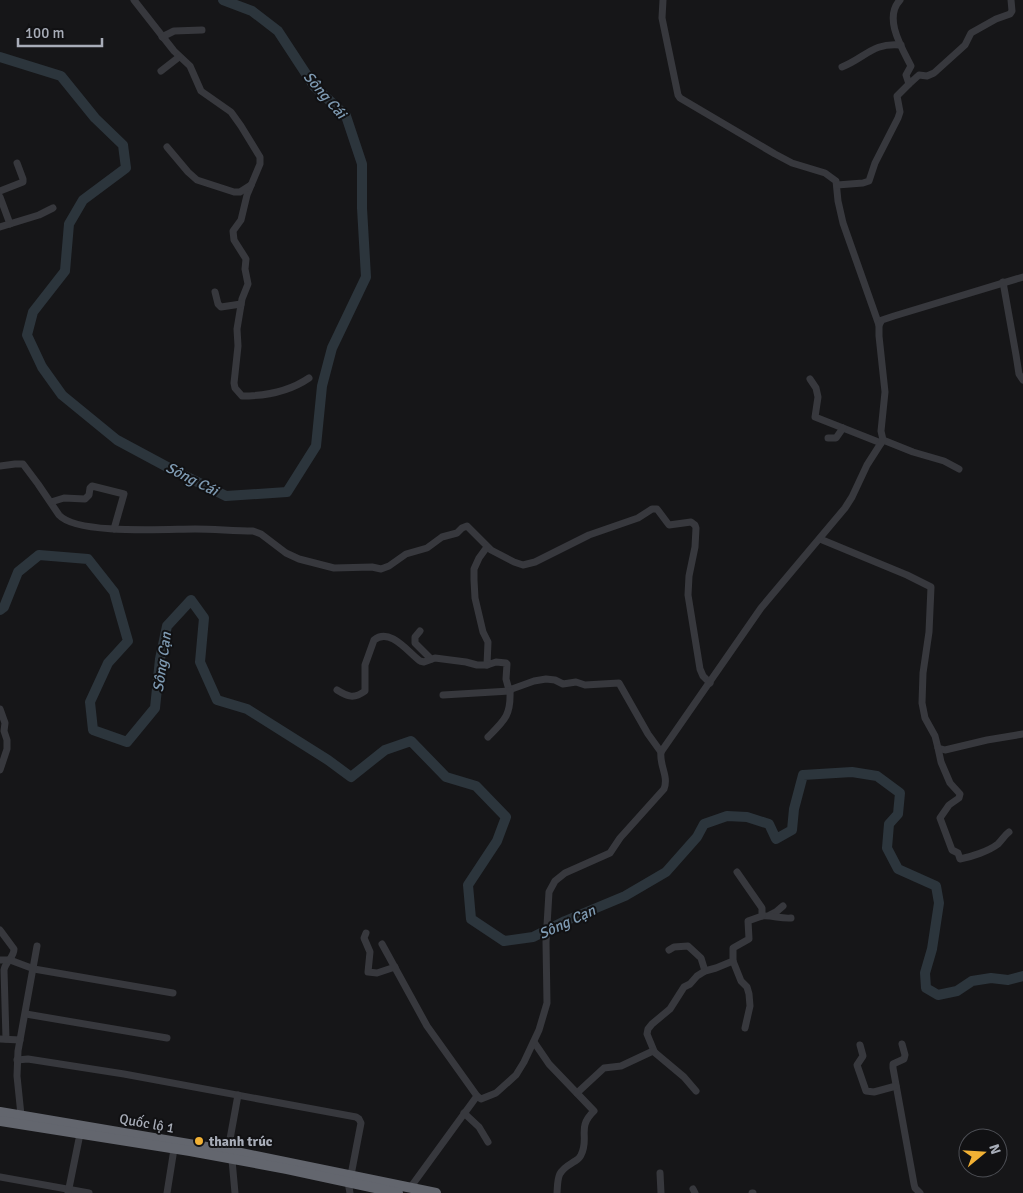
<svg xmlns="http://www.w3.org/2000/svg" width="1023" height="1193" font-family="Signika,sans-serif">
<style>
.lines{fill:none;stroke-linecap:round;stroke-linejoin:round}
.river{stroke:#2c353c;stroke-width:10}
.minor{stroke:#37383d;stroke-width:7}
.highway{stroke:#63666e;stroke-width:10}
.poi-dot{fill:#f2b134;stroke:#111113;stroke-width:2}
.labels{text-anchor:middle;stroke-width:4;stroke-linejoin:round;paint-order:stroke}
.street-label{font-size:14px;fill:#a8adb8;stroke:#111113}
.poi-label{font-size:14px;font-weight:bold;fill:#a8adb8;stroke:#111113;text-anchor:start}
.water-label{font-size:15px;font-style:italic;fill:#7f9bb3;stroke:#111113}
</style>
<rect width="100%" height="100%" fill="#161618"/>
<g class="lines">
<g class="river">
<polyline points="0,57 61,76 95,118 123,145 126,168 83,200 69,224 65,271 33,312 27,335 42,367 62,395 117,440 171,469 226,496 287,492 316,446 322,386 332,348 366,277 362,208 362,164 346,116 314,86 278,31 252,11 223,0"/>
<polyline points="0,610 4,607 18,572 39,555 88,559 114,592 128,641 108,663 90,702 93,730 127,742 155,708 160,659 167,626 191,600 204,618 200,662 217,700 247,709 328,760 351,777 385,750 411,741 446,777 476,786 506,817 497,841 468,885 471,919 504,941 533,937 565,921 625,896 666,872 697,837 704,824 727,816 747,817 769,824 776,839 792,830 794,809 803,775 852,772 877,776 900,793 898,814 889,824 887,848 898,869 936,886 939,903 932,949 925,973 926,988 938,995 957,991 972,981 991,978 1008,980 1023,976"/>
</g>
<g class="minor">
<path d="M134 0 174 51 190 66 201 91 231 112 241 126 260 157V164L247 195 241 220 233 231 234 240 246 259 245 269 248 284 242 299 237 329 238 346 234 383 235 388 242 396C265 396 290 391 309 378"/>
<polyline points="663,0 662,18 678,95 680,98 775,154 792,163 825,173 836,181 838,201 843,223 879,325"/>
<polyline points="162,37 174,31 202,30"/>
<path d="M842 67C865 58 873 42 901 45"/>
<polyline points="161,71 179,57"/>
<polyline points="909,84 919,75 927,76 934,73 965,45 971,33 996,19 1010,14 1012,11 1011,0"/>
<polyline points="167,147 188,172 197,180 234,192 240,192 251,185"/>
<path d="M837 185 863 183 869 181 875 163 898 118 900 112 897 96 909 84 906 75 911 66C902 48 883 18 900 0"/>
<polyline points="0,191 23,182 23,179 17,163"/>
<polyline points="0,197 10,224"/>
<polyline points="0,227 39,215 53,208"/>
<polyline points="1003,282 1016,355 1019,374 1023,380"/>
<polyline points="215,292 218,304 221,307 241,304"/>
<polyline points="810,379 816,388 818,397 815,417 881,443"/>
<polyline points="828,438 836,438 843,428"/>
<polyline points="883,440 913,452 944,461 959,469"/>
<path d="M0 466 15 464H23L38 484 59 515C77 535 167 529 195 529 214 529 234 531 253 531L261 534 286 553 299 559 334 568 372 567 381 569 389 566 406 554 427 548 442 537 457 533 462 528 467 526 491 550 514 562 523 565 535 562 589 535 638 518 652 509H657L669 525 691 522 695 525 696 528 695 547 689 576 688 595 700 669 703 676 710 683"/>
<polyline points="51,502 64,498 85,499 89,495 90,488 92,486 124,494 114,529"/>
<polyline points="820,539 907,575 931,587 929,632 923,673 922,703 925,718 935,736 938,748 945,750 987,740 1023,734"/>
<polyline points="487,547 479,558 474,569 474,580 475,598 483,632 488,642 487,665 496,662 506,663 507,664 506,679 509,690 534,681 546,679 555,680 563,684 576,682 585,685 619,683 648,734 661,752"/>
<polyline points="420,631 415,637 415,643 431,659"/>
<path d="M337 690C348 697 354 699 365 691V665L374 640C390 627 408 652 420 661L424 662 435 658 466 662 477 665H487"/>
<polyline points="443,695 510,691"/>
<polyline points="0,709 5,723 4,731 7,740 7,749 0,770"/>
<path d="M488 737C505 720 511 715 510 691"/>
<path d="M938 748 941 762 950 783 960 794 959 798 949 805 940 818 952 850 958 853 960 859C971 857 989 851 998 844 1002 840 1005 835 1009 832"/>
<polyline points="770,915 776,912 783,906"/>
<path d="M762 916C772 915 781 919 791 918"/>
<path d="M0 930 14 949C14 958 5 962 4 970L6 1039"/>
<polyline points="366,933 364,938 370,952 368,972 377,973 395,967"/>
<polyline points="382,944 427,1026 477,1096"/>
<polyline points="669,950 674,947 688,946 701,958 705,971"/>
<polyline points="0,960 10,960 34,969 173,993"/>
<polyline points="733,961 741,981 747,987 749,994 750,1006 745,1028"/>
<polyline points="26,1014 167,1038"/>
<polyline points="0,1039 20,1040"/>
<path d="M534 1042 549 1064 594 1111C576 1128 590 1137 581 1155 579 1160 576 1160 572 1163 557 1172 558 1177 557 1193"/>
<polyline points="902,1044 905,1055 904,1059 893,1064 893,1068 914,1184 915,1188 920,1193"/>
<polyline points="860,1045 863,1056 857,1065 866,1091 874,1092 896,1086"/>
<polyline points="654,1051 647,1034 648,1029 652,1024 670,1009 684,987 690,984 697,976 705,971 716,968 733,961 733,948 749,939 748,921 762,916 762,908 737,872"/>
<polyline points="17,1060 28,1059 124,1074 356,1117 359,1119 361,1123 351,1175"/>
<polyline points="577,1093 604,1068 621,1066 653,1051 684,1077 696,1091"/>
<polyline points="464,1113 479,1127 488,1142"/>
<polyline points="21,1115 17,1076 18,1051 37,946"/>
<polyline points="228,1150 238,1095"/>
<polyline points="232,1160 235,1193"/>
<polyline points="660,1173 661,1193"/>
<polyline points="0,1177 89,1193"/>
<polyline points="348,1182 350,1193"/>
<path d="M410 1188 477 1096 481 1099 496 1093 516 1075 524 1062 539 1030 547 1003 546 942 549 892 555 881 565 873 610 853 620 838 664 789C669 776 659 765 661 752L761 608 845 508 852 497 867 465 883 440 881 431 885 392 879 336V325L882 320 894 316 1023 277"/>
<polyline points="693,1189 695,1193"/>
<polyline points="68,1193 80,1134"/>
<polyline points="167,1193 174,1149"/>
<polyline points="752,1193 753,1193"/>
</g>
<g class="highway">
<polyline points="0,1112 236,1152 436,1193"/>
<polyline points="0,1121 190,1151 287,1169 398,1193"/>
</g>
</g>
<circle class="poi-dot" cx="199" cy="1141" r="5"/>
<g class="labels">
<g class="street-label">
<text transform="translate(147 1123) rotate(10)" y="5">Quốc lộ 1</text>
</g>
<g class="poi-label">
<text x="209" y="1146">thanh trúc</text>
</g>
<g class="water-label">
<text transform="translate(325 95) rotate(49)" y="5">Sông Cái</text>
<text transform="translate(192 479) rotate(27)" y="5">Sông Cái</text>
<text transform="translate(162 662) rotate(-82)" y="5">Sông Cạn</text>
<text transform="translate(567 922) rotate(-25)" y="5">Sông Cạn</text>
</g>
</g>
<g transform="translate(983 1153) rotate(72)"><circle r="24" fill="#111113" stroke="#4d4f55"/>
<path d="M0-4L9 19L0 12L-9 19Z" fill="#f2b134"/>
<text y="-8" font-size="14" font-weight="bold" text-anchor="middle" fill="#a8adb8">N</text>
</g>
<path d="M18 38v8h84v-8" fill="none" stroke="#a8adb8" stroke-width="2.5"/>
<text x="25" y="38" font-size="15" fill="#a8adb8" stroke="#111113" stroke-width="4" paint-order="stroke">100 m</text>
</svg>
